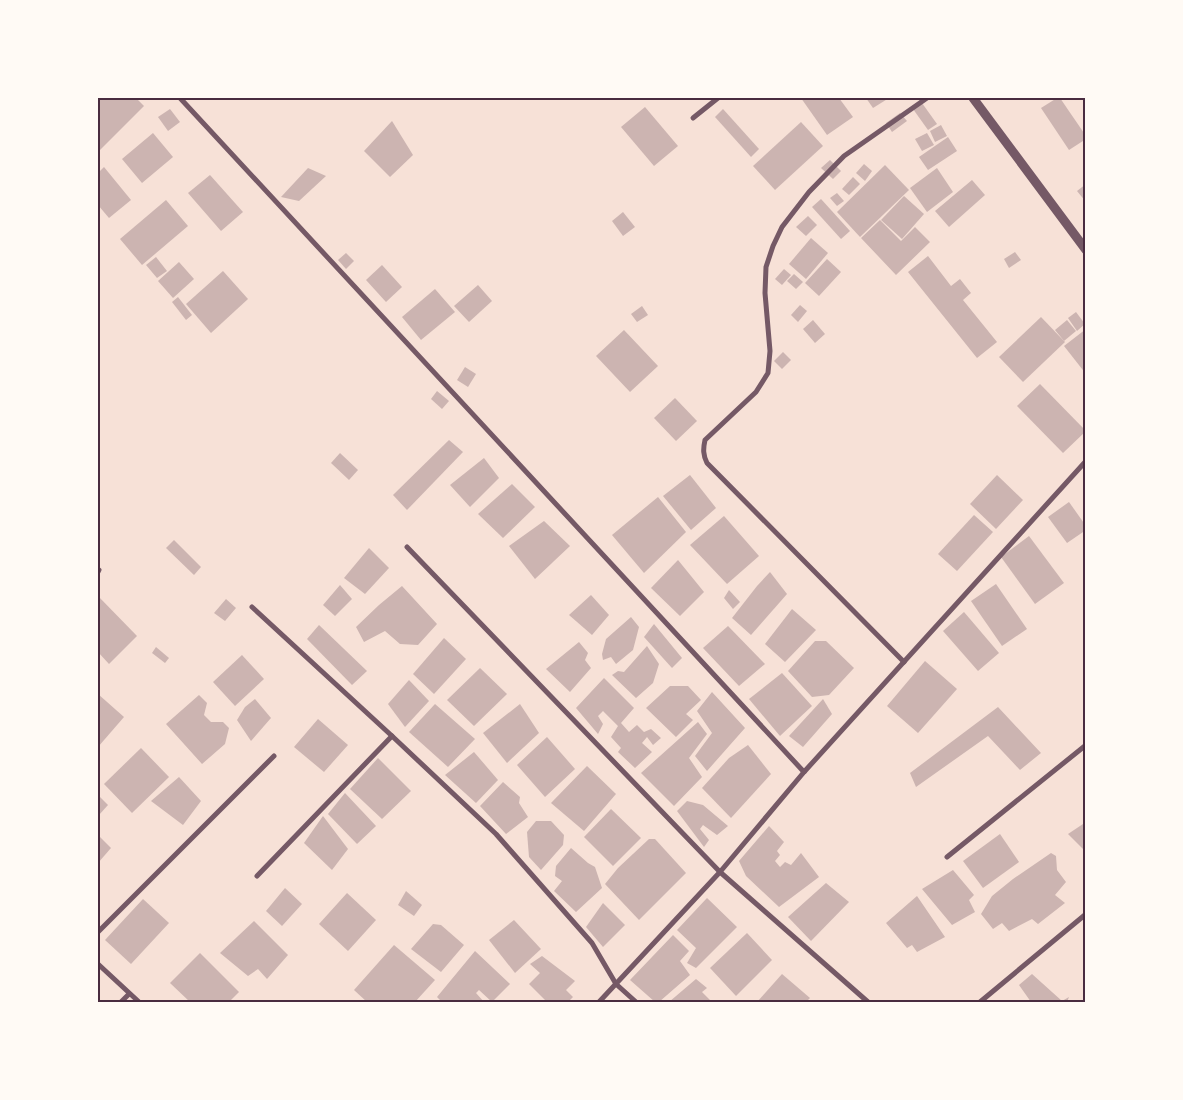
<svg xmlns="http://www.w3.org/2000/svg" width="1183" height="1100" font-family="'PT Sans',sans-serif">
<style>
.building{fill:#ccb4b1}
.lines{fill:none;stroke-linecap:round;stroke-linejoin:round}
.minor{stroke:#755966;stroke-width:5}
.tertiary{stroke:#755966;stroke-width:9}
.neatline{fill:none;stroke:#4a2c40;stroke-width:2}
</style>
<rect width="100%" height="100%" fill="#f7e1d7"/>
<g class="building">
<polygon points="98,98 136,98 144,106 100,150 98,147"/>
<polygon points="801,98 839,98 853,117 827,135"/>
<polygon points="866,98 889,98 873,108"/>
<polygon points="1057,98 1060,98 1086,136 1086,139 1069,150 1041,108"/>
<polygon points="922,103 937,124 928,130 913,109"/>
<polygon points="645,107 678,146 654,166 621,127"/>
<polygon points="170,109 180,122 168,131 158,117"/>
<polygon points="723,109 759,149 751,157 715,117"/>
<polygon points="900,113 907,121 892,132 886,123"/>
<polygon points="392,121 413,155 390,177 364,151"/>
<polygon points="801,122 823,146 775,190 753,166"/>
<polygon points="941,125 947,136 935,142 930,131"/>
<polygon points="153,133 173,157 142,183 122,159"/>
<polygon points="927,133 934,145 922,151 915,139"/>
<polygon points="948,137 957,151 928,170 919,157"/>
<polygon points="830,160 841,171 833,179 821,168"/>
<polygon points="864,164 872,171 865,181 856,173"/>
<polygon points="885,165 909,190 860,237 837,212"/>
<polygon points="104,167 131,200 109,218 98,205 98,173"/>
<polygon points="308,168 326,176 299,201 281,197"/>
<polygon points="937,168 953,192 927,212 910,188"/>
<polygon points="210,175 243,212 221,231 188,193"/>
<polygon points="853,177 860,184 849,195 842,189"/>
<polygon points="972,180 985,195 949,227 935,211"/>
<polygon points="1086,184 1086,202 1077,191"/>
<polygon points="837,193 844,201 837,206 830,198"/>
<polygon points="904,196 924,214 902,239 881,220"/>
<polygon points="821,199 850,231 841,239 812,207"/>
<polygon points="166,200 188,226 142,265 120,239"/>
<polygon points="623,212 635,227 623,236 612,221"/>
<polygon points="808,216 817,225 806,236 796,227"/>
<polygon points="880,220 901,241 915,227 930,242 896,275 861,238"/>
<polygon points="811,238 828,253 806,279 789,264"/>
<polygon points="1015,252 1021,260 1009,268 1004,259"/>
<polygon points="346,253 354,261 346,269 338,260"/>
<polygon points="928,256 951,286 960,279 971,293 963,300 997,342 977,358 908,272"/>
<polygon points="156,257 167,271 157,278 146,265"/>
<polygon points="827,259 841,272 819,296 805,283"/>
<polygon points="179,262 194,279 173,298 158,281"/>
<polygon points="382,265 402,287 386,302 366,280"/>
<polygon points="784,269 791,275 782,285 775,279"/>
<polygon points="223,271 248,299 211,333 186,304"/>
<polygon points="794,274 803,282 796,289 787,281"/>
<polygon points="478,285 492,301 469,322 454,306"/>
<polygon points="435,289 455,312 421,340 402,317"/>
<polygon points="178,297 192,315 186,320 172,302"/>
<polygon points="800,305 807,311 798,322 791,315"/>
<polygon points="642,306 648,315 637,322 631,314"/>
<polygon points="1076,312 1085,324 1077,331 1068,318"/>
<polygon points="1041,317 1065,342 1023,382 999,357"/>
<polygon points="813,320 825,334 815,343 803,329"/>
<polygon points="1067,320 1076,331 1064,341 1055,330"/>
<polygon points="1086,329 1086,374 1064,346"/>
<polygon points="624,330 658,366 630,392 596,356"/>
<polygon points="783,352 791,360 782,369 774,361"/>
<polygon points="465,367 476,374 468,387 457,380"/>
<polygon points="1040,384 1086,431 1063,453 1017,406"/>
<polygon points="437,391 449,401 442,409 431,399"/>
<polygon points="675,398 697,421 676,441 654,418"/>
<polygon points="449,440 463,452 407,510 393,495"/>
<polygon points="340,453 358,470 349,480 331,463"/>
<polygon points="484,458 499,478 470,507 450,485"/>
<polygon points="690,475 716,508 691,530 663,496"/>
<polygon points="997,475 1023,500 996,529 970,504"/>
<polygon points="512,484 535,507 503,538 478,514"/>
<polygon points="658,497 686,532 644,573 612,535"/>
<polygon points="1069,502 1086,526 1086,530 1067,543 1048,517"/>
<polygon points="974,515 993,532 957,571 938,554"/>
<polygon points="724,516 759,556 727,584 690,545"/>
<polygon points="544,521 570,546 535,579 509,546"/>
<polygon points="1029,536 1064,583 1035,604 1001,557"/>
<polygon points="174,540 201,567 194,575 166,548"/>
<polygon points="369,548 389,568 365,594 344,578"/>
<polygon points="678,560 704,592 680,616 651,588"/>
<polygon points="770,572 787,594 751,635 732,618 757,586"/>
<polygon points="996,584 1027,629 1002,646 971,601"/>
<polygon points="340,585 352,599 335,616 323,605"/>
<polygon points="402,586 437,624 418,645 400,644 385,631 364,642 356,627 379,605"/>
<polygon points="729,590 740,602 733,609 724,598"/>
<polygon points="591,595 609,615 592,635 569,615"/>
<polygon points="98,596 137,636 109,664 98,652"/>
<polygon points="226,599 236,608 225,621 214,613"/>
<polygon points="792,609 816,630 785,662 765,644"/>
<polygon points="964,612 999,653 978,671 943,631"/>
<polygon points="631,617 639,627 633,650 616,664 611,657 603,660 602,654 606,639"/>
<polygon points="654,624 682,658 672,668 644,637"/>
<polygon points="319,625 367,671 352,685 307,639"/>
<polygon points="728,626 765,664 739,686 703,648"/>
<polygon points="444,638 466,659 434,694 413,674"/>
<polygon points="815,641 826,641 854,668 829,695 812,697 788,671"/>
<polygon points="579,642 588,653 585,660 591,668 570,692 546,669"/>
<polygon points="647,646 659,664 653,683 636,698 612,675 618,671 624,672"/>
<polygon points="156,647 169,658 165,663 152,653"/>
<polygon points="242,655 264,679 235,706 213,682"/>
<polygon points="925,661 957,689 918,733 887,706"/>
<polygon points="480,668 507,694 474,726 447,700"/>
<polygon points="782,673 812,706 780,736 749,699"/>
<polygon points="604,678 634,708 621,723 629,732 637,725 644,732 651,729 661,738 653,745 647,737 642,743 652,752 635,768 618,752 621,748 611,737 618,726 603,711 598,716 603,724 598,734 576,708"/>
<polygon points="409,680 429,701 405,727 388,704"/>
<polygon points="670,686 688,686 701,700 686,714 693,720 676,737 646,708"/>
<polygon points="712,692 745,728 707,771 695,756 712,733 697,711"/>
<polygon points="98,694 124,717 98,747"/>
<polygon points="199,695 207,703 204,715 211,722 223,722 229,728 225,744 202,764 166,724"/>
<polygon points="255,699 271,718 251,741 237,720 245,707"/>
<polygon points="823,699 832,714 803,747 789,736"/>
<polygon points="435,704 475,739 448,767 409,732"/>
<polygon points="520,704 539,733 507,763 483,733"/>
<polygon points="998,707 1041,753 1020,770 988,736 916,787 910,773"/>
<polygon points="318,719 348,745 324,772 294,747"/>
<polygon points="698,722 707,734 689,758 702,777 674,806 641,773"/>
<polygon points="547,737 575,769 545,797 517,765"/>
<polygon points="748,745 771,774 731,818 702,788 729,758"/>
<polygon points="141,748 169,777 132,813 104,784"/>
<polygon points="474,752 498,780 476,803 445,775"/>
<polygon points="378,758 411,791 382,819 350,789"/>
<polygon points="587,766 616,794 584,831 551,803"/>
<polygon points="179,777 201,801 183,825 151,801"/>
<polygon points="503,782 520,797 519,803 528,817 506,834 480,806"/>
<polygon points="345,793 376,826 357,844 328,814"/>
<polygon points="98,795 108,805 99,815 98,813"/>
<polygon points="687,801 703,805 728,826 717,835 703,825 700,829 709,840 704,847 677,811"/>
<polygon points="611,809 641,838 613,866 584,837"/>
<polygon points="323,816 348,849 332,870 304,843"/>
<polygon points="536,821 551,821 564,835 563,845 541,870 529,857 527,832"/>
<polygon points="1086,822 1086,852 1068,834"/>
<polygon points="769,826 784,842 777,851 780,855 775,861 780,867 785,862 791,865 801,853 819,877 779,907 746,876 739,861"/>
<polygon points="1000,834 1019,862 983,888 963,861"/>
<polygon points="98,835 111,848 98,863"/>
<polygon points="649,839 655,839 686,873 639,920 605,884 618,868"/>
<polygon points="571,848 588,863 595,867 602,888 576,912 554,891 562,881 555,876 556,866"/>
<polygon points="1051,853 1056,856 1057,870 1066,882 1055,895 1065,903 1038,924 1032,919 1009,931 1002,923 993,929 981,914 992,896 1013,879"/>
<polygon points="953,870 974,895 969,900 975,912 952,925 922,889"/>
<polygon points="826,883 849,902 811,941 788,917"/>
<polygon points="285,888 302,904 282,926 266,911"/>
<polygon points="406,891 422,905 414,916 398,905"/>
<polygon points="347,893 376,920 348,951 319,924"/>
<polygon points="917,896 945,937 917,952 912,945 907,948 886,923"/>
<polygon points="707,898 737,927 696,968 687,963 696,948 677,930"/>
<polygon points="143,899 169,923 131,964 105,940"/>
<polygon points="603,903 625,925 603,947 586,927"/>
<polygon points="514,920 541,949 515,973 489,940"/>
<polygon points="254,921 288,955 267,979 258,969 248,976 220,953"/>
<polygon points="433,924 441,925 464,945 441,972 411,949"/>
<polygon points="747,933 772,960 736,996 710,968"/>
<polygon points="673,935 689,951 680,961 690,975 659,1002 655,1002 630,980"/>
<polygon points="394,945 435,980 415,1002 367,1002 354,990"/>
<polygon points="475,951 510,984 492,1002 479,990 476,993 484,1002 442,1002 437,997"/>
<polygon points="200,953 239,992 229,1002 190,1002 170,983"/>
<polygon points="542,956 575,981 566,990 573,997 568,1002 547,1002 529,984 540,973 530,964"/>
<polygon points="782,974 810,998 806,1002 757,1002"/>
<polygon points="1032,974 1062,1001 1069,997 1067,1002 1031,1002 1019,985"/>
<polygon points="696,979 707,988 702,992 712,1002 669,1002"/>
</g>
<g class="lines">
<g class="minor">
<polyline points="180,98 804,772"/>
<polyline points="693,118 718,98"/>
<polyline points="407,547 720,872 868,1002"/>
<polyline points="98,572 99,570"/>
<polyline points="252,607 392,736 496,834 592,943 616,984 636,1002"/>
<path d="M904 662 707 463C703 455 703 449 705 440L756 392 768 373 770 351 765 293 766 267 773 246 782 227 809 192 844 156 927 98"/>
<polyline points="947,857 1086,745"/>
<polyline points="257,876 392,736"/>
<polyline points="98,932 274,756"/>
<polyline points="98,964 139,1002"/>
<polyline points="121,1002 129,994"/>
<polyline points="599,1002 720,872 804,772 1086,461"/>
<polyline points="980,1002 1086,914"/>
</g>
<polyline class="tertiary" points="973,98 1086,250"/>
</g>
<rect width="1183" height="1100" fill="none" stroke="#fffaf5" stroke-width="198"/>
<rect x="99" y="99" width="985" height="902" class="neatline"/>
</svg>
